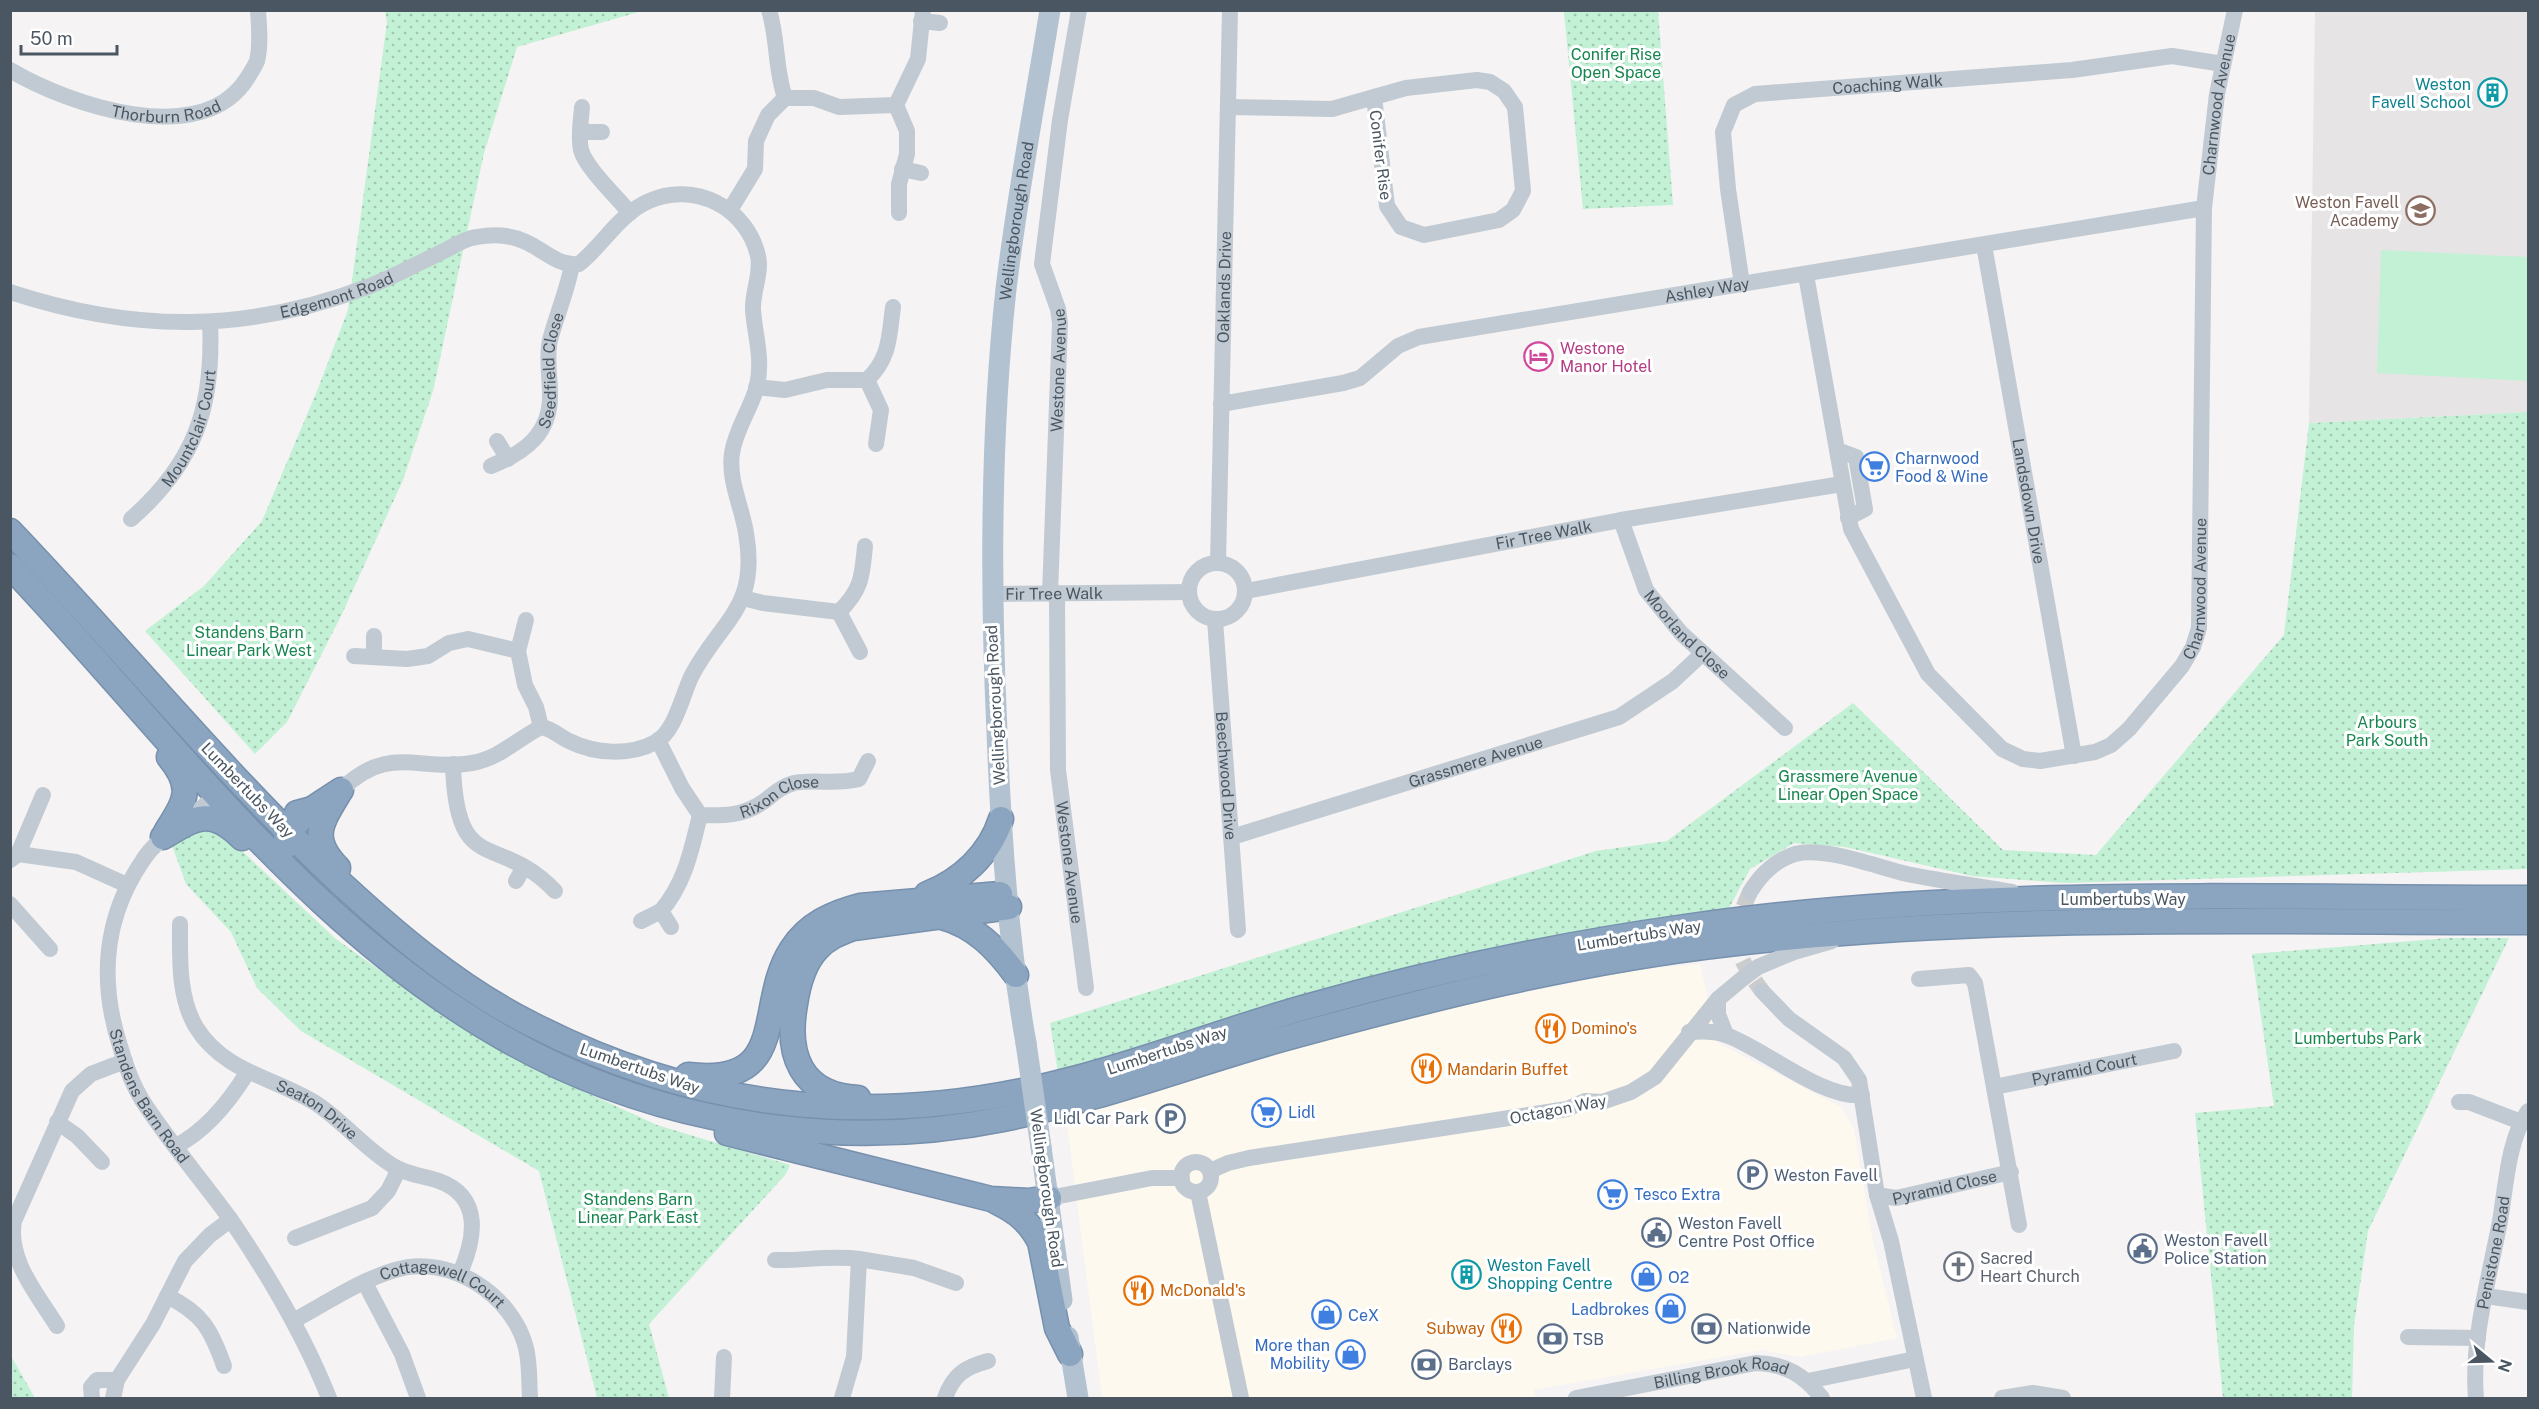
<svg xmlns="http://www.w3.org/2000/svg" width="2539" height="1409" font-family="'Public Sans',sans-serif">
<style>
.commercial{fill:#fdf9ef}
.education{fill:#e6e4e5}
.green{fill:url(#green-dots)}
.pitch{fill:#c3f1d5}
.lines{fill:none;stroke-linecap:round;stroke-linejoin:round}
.minor-tunnel{stroke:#caccce;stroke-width:16;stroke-dasharray:16 8;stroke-linecap:butt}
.highway-casing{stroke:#7690ad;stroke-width:27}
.minor{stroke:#c1cad2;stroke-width:16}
.major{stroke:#b3c2d1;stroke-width:21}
.highway{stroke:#8ba5c1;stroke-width:24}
.major-bridge{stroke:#b3c2d1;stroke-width:21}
.labels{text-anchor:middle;stroke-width:6;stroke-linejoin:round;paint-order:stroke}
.park-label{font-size:16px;fill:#17864f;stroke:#fff}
.street-label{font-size:16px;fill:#4a5661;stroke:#fff}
.culture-label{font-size:16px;fill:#0d838f;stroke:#fff;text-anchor:end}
.education-label{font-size:16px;fill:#785e54;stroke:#fff;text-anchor:end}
.hotel-label{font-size:16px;fill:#b23c85;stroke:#fff;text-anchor:start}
.shop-label{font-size:16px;fill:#366cbe;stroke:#fff;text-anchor:start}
.food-label{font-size:16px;fill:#c56008;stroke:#fff;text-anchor:start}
.service-label{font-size:16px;fill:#4e5e75;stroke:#fff;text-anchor:start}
.worship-label{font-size:16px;fill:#5b616d;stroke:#fff;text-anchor:start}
</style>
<defs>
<pattern id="green-dots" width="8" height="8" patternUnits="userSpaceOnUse" patternTransform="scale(1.5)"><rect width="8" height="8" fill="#c3f1d5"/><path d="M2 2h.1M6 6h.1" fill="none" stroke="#a0c6b0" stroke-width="1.8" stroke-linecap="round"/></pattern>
</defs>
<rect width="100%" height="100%" fill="#f5f3f3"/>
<polygon class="commercial" points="1700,964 1718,1043 1841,1107 1854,1129 1873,1241 1897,1338 1800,1357 1761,1350 1534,1390 1535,1398 1102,1398 1066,1116 1263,1056 1433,1012 1625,971"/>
<polygon class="education" points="2315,11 2528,11 2528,412 2309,423"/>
<g class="green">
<polygon points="385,11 642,11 517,47 484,153 433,391 403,480 342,614 287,722 255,754 145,631 204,586 262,521 317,391 348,310 387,22"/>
<polygon points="1658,11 1673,205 1583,209 1564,12"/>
<path d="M2528 412V869L2065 883 1972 876 1845 847 1794 843 1750 869 1728 910C1614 926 1501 945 1389 974 1278 1003 1169 1043 1058 1072L1050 1023 1596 851 1667 841 1853 703 2003 850 2096 855 2284 635 2309 423Z"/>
<polygon points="191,826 226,836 336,939 444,1016 546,1074 657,1125 790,1165 786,1174 649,1324 669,1398 597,1398 539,1171 301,1031 257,988 231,932 186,884 169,837"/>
<polygon points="2449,938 2509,938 2368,1231 2354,1325 2352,1398 2223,1398 2195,1113 2274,1106 2252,954"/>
<polygon points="11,1356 35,1398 11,1398"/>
</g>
<polygon class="pitch" points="2381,250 2528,257 2528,381 2377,373"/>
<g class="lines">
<path class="minor-tunnel" d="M1750 892C1729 938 1733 951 1762 991"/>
<defs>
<g id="highway">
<path d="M10 531C119 645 218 767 332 875 392 931 457 987 531 1024 709 1116 889 1129 1081 1077 1157 1057 1231 1028 1306 1007 1430 972 1557 945 1685 927 1963 886 2248 898 2528 898"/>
<path d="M10 566C179 744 329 960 558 1066 695 1129 855 1149 1003 1119 1098 1100 1190 1065 1282 1039 1428 999 1577 961 1728 944 1993 913 2262 922 2528 922"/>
<polyline points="297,813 312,809 341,790"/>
<path d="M166 832C185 801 195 789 169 757"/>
<path d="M163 837C196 817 211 807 242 838"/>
<polyline points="285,847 287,832 312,809"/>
<path d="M338 868C310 839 320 824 339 793"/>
<path d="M927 894C961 881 990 854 1001 819"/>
<path d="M942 917C975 926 996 948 1016 975"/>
<path d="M688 1075C792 1087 755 1005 792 949 808 924 833 913 860 906L1000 894"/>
<path d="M858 1098C800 1095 786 1054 795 1004 798 984 803 964 817 949 827 938 839 933 853 928L1009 907"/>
<polyline points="727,1133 991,1199 1028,1201 1049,1198"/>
<path d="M997 1202C1017 1212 1029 1221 1040 1242L1057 1328 1070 1354"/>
</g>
</defs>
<use href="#highway" class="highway-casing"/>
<g class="minor">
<polyline points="921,21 940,23"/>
<path id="s1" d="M10 70C69 105 203 151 248 77 251 72 255 66 257 61 261 45 259 26 258 10"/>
<polyline points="785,98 814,98 839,107 896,105 918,59 923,10"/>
<polyline points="896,105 907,131 907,154 899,184 899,213"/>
<path d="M582 107C581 121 578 137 581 150 586 168 617 197 630 213"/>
<polyline points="1228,107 1332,109 1374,97 1406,88 1477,80 1490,82 1504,91 1515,107 1523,191 1513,210 1499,220 1424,235 1401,227 1387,206 1374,97"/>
<polyline points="581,132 602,132"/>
<polyline points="902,169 921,173"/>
<path d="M730 210 755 169 756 141 768 115 785 98C775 69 778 39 769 10"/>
<path id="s2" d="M1984 245 2074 756"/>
<path id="s3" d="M1806 275 1851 529 1928 674 2002 749 2023 759 2040 761 2095 752 2111 745 2129 729 2182 666 2193 647 2199 628 2204 208 2217 94 2235 10"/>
<path id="s4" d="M1742 284 1728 189 1723 132 1734 105 1755 94 2072 70 2172 56 2223 64"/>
<path id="s5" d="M10 292C135 333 247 333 370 286 395 276 419 263 444 251 454 246 465 238 477 237 493 234 511 235 526 242 544 250 557 266 579 264 603 245 619 214 649 201 694 181 747 207 758 256 762 273 752 292 753 310 755 336 763 358 757 386 751 409 736 428 732 453 728 480 742 507 746 533 759 608 722 619 692 675 682 695 676 730 656 742 630 756 595 754 569 741 558 736 553 729 541 727 516 740 500 758 472 763 418 772 389 743 341 790"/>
<polyline points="867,380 881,410 876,444"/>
<path d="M756 387 785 390 827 380H867C890 358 889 337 893 307"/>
<path id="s6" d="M1221 404 1343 383 1360 378 1398 346 1419 337 2204 208"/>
<polyline points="497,441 508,459"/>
<polyline points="1837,450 1856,457 1865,509 1848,518"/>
<path id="s7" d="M491 466C524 453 551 434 550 394 550 376 546 359 550 340 557 314 567 291 572 265"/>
<path id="s8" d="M131 519C195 463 214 407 210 322"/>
<path id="s9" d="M1621 520 1646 590 1681 633 1785 728"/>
<circle cx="1217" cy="591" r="28"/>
<path id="s10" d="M1218 563 1230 10"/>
<path id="s11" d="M1246 591 1621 520 1842 484"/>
<path id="s12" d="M1057 593 1058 770 1086 988"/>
<path id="s13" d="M991 594 1189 592"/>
<path id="s14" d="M1050 594 1060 323 1058 309 1042 264 1060 120 1079 10"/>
<path d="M743 598 763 603 839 612C862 589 862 577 865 546"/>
<polyline points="839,612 860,652"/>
<path id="s15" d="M1215 620 1238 930"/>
<polyline points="518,651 526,620"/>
<polyline points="354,656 407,659 428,656 449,643 468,639 518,651 525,685 536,707 541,727"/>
<polyline points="374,657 374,636"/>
<path id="s16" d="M658 740 682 788 700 815C723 816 743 816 763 802 774 794 780 787 794 783 814 779 836 785 859 779L868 761"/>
<path d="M453 764C456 879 498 831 555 891"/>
<path id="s17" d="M217 794C208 802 199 811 190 818 173 832 155 841 143 860 104 917 99 981 120 1046 125 1064 132 1084 142 1100 169 1142 202 1180 231 1220 269 1276 304 1335 329 1398"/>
<path id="s18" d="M1232 837 1619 717 1673 681 1703 653"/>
<polyline points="18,854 43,795"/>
<polyline points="10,860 18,854 76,862 127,885"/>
<polyline points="516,881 524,867"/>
<path d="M1750 892C1761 874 1774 861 1795 854 1824 846 1877 867 1907 874 1942 881 1977 886 2012 892"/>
<polyline points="10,904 50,949"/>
<polyline points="641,921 661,911"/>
<path id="s19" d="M180 924C180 958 178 997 196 1027 224 1073 277 1078 317 1104 345 1123 366 1150 395 1167 408 1175 425 1176 439 1181 483 1197 475 1239 460 1273"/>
<path d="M671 927 661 911C685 883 691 851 700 815"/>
<polyline points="1919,979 1969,975 1975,983 2019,1225"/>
<polyline points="1762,991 1789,1019 1844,1058 1859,1080 1877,1195 1891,1241 1924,1398"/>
<polyline points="1718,999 1718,1014 1726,1035"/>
<path d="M1689 1032C1701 1031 1715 1031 1726 1035 1765 1049 1822 1099 1862 1095"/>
<path id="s20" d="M1994 1087 2174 1051"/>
<polyline points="2459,1102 2469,1102 2521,1122"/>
<polyline points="57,1122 77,1136 102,1162"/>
<path d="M176 1146C207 1130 229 1102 247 1073"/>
<circle cx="1196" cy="1177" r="15"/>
<polyline points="1210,1171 1228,1163 1249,1158 1567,1109 1585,1101 1602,1102 1631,1092 1655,1077 1718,999 1742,979 1758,967 1794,952 1832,941"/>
<polyline points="1198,1192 1241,1398"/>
<path id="s21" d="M1877 1195 1896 1198 2011 1172"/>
<polyline points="1049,1198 1152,1178 1182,1178"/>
<polyline points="295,1238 372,1208 388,1191 399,1169"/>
<path d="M775 1260C803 1261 831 1255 859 1259"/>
<polyline points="365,1283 402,1354 418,1398"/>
<path d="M167 1296C202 1313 211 1329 224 1366"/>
<polyline points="2486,1296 2528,1302"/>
<path id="s22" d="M293 1321C325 1304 360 1280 395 1270 449 1253 513 1295 526 1348 530 1364 529 1382 530 1398"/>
<path d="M57 1326C38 1295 7 1260 14 1221L72 1091 91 1074 125 1061"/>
<polyline points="2408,1337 2478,1338"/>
<polyline points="1808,1381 1915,1359"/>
<polyline points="92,1398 91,1387 97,1380 117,1380"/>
<polyline points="113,1398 117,1380 153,1324 185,1261 210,1235 230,1220"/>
<polyline points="722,1398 724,1357"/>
<polyline points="842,1398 854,1357 859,1259 914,1268 956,1283"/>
<path d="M945 1398C953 1375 965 1367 988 1361"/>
<path id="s23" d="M1576 1398 1756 1363C1786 1364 1804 1375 1822 1398"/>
<polyline points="2002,1398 2033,1393 2063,1398"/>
<path id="s24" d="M2476 1398C2471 1340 2489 1279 2500 1221 2506 1186 2508 1140 2528 1111"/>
</g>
<g class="major">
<path id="s25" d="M1026 1043C1008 941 1001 836 997 732 990 583 990 437 1006 289 1017 196 1035 103 1050 10"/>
<polyline points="1041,1147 1062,1300"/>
<polyline points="1068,1337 1078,1398"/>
</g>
<use href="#highway" class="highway"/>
<polyline class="major-bridge" points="1026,1043 1041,1147"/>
</g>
<defs>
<symbol id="building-ring" viewBox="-11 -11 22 22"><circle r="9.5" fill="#fff" stroke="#0f9aa8" stroke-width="1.5"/><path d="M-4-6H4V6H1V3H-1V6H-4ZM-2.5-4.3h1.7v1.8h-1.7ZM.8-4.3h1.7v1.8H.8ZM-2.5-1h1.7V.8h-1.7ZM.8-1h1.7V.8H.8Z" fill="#0f9aa8"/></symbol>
<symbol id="school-ring" viewBox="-11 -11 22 22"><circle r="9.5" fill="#fff" stroke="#8d6e63" stroke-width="1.5"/><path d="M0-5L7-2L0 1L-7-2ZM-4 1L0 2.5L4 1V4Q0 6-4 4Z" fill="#8d6e63"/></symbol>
<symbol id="hotel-ring" viewBox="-11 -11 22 22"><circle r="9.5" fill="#fff" stroke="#d1479c" stroke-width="1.5"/><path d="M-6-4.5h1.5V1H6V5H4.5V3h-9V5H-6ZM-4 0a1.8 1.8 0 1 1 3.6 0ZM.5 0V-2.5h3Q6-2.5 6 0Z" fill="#d1479c"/></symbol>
<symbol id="supermarket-ring" viewBox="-11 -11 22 22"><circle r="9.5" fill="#fff" stroke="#3f7fe0" stroke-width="1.5"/><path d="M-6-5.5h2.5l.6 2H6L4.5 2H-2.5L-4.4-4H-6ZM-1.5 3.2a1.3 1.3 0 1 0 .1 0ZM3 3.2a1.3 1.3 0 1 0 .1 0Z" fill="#3f7fe0"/></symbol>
<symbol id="restaurant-ring" viewBox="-11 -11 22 22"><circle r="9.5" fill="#fff" stroke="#e8710a" stroke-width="1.5"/><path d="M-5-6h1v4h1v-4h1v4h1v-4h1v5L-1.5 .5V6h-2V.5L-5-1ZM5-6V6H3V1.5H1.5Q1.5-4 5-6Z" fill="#e8710a"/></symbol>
<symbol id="parking-ring" viewBox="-11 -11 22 22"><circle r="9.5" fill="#fff" stroke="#5c6f8a" stroke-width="1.5"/><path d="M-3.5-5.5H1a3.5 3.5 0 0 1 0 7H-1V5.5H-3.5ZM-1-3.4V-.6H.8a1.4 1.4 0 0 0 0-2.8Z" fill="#5c6f8a"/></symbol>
<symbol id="civic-ring" viewBox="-11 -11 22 22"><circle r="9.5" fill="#fff" stroke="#5c6f8a" stroke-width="1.5"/><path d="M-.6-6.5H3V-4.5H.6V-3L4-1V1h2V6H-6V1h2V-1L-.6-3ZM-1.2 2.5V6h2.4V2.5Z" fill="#5c6f8a"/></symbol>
<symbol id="church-ring" viewBox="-11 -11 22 22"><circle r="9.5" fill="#fff" stroke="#6b7280" stroke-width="1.5"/><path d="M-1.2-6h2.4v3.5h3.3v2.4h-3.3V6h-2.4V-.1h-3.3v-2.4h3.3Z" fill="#6b7280"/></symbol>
<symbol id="shop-ring" viewBox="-11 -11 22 22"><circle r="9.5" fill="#fff" stroke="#3f7fe0" stroke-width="1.5"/><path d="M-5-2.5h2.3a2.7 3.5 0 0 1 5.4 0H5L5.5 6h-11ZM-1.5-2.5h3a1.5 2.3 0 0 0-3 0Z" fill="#3f7fe0"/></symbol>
<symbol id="bank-ring" viewBox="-11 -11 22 22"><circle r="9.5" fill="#fff" stroke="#5c6f8a" stroke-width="1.5"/><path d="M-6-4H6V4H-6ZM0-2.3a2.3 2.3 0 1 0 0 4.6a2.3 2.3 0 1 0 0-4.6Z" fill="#5c6f8a"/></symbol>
</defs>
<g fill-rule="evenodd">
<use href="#building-ring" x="2476" y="76" width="33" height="33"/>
<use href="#school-ring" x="2404" y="194" width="33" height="33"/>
<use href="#hotel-ring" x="1522" y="340" width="33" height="33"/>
<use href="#supermarket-ring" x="1858" y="450" width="33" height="33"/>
<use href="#restaurant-ring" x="1534" y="1012" width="33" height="33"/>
<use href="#restaurant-ring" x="1410" y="1052" width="33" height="33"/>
<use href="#supermarket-ring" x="1250" y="1096" width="33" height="33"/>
<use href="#parking-ring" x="1154" y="1102" width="33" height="33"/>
<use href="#parking-ring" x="1736" y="1158" width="33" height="33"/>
<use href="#supermarket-ring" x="1596" y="1178" width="33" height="33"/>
<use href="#civic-ring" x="1640" y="1216" width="33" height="33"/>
<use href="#civic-ring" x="2126" y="1232" width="33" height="33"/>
<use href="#church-ring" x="1942" y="1250" width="33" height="33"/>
<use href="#building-ring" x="1450" y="1258" width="33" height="33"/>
<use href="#shop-ring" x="1630" y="1260" width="33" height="33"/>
<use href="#restaurant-ring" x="1122" y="1274" width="33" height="33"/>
<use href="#shop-ring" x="1654" y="1292" width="33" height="33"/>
<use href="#shop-ring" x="1310" y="1298" width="33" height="33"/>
<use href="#restaurant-ring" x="1490" y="1312" width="33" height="33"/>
<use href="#bank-ring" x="1690" y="1312" width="33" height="33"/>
<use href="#bank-ring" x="1536" y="1322" width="33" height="33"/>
<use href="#shop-ring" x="1334" y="1338" width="33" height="33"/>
<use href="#bank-ring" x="1410" y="1348" width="33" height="33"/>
</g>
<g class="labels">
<g class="park-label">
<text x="1616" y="60">Conifer Rise<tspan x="1616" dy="18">Open Space</tspan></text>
<text x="249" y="638">Standens Barn<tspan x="249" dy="18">Linear Park West</tspan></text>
<text x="2387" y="728">Arbours<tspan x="2387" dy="18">Park South</tspan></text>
<text x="1848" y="782">Grassmere Avenue<tspan x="1848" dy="18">Linear Open Space</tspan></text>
<text x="2358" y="1044">Lumbertubs Park</text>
<text x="638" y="1205">Standens Barn<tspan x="638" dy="18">Linear Park East</tspan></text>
</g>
<g class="street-label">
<text dy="6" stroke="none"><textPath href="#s4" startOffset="339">Coaching Walk</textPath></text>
<text dy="6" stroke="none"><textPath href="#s1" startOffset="165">Thorburn Road</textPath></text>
<text dy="6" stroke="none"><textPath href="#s3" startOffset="1314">Charnwood Avenue</textPath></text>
<text transform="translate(1381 155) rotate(83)" y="6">Conifer Rise</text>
<text dy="6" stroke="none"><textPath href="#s25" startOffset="825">Wellingborough Road</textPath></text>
<text dy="6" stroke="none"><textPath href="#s10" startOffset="276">Oaklands Drive</textPath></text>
<text dy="6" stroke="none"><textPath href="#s6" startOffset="506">Ashley Way</textPath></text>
<text dy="6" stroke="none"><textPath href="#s5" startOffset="333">Edgemont Road</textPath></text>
<text dy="6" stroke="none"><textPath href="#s7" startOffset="124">Seedfield Close</textPath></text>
<text dy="6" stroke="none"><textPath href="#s14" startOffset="224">Westone Avenue</textPath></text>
<text dy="6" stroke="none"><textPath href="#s8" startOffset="111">Mountclair Court</textPath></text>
<text dy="6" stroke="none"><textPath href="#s2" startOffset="260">Landsdown Drive</textPath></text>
<text dy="6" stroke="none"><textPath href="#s11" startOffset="303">Fir Tree Walk</textPath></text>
<text dy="6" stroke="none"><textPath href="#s3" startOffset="828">Charnwood Avenue</textPath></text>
<text dy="6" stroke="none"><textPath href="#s13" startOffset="63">Fir Tree Walk</textPath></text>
<text dy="6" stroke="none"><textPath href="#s9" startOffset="135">Moorland Close</textPath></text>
<text transform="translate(995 705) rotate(-93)" y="6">Wellingborough Road</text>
<text dy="6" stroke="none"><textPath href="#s18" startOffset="255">Grassmere Avenue</textPath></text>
<text dy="6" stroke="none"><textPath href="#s15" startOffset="156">Beechwood Drive</textPath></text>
<text transform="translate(248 790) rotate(46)" y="6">Lumbertubs Way</text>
<text dy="6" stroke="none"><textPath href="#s16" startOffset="170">Rixon Close</textPath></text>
<text dy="6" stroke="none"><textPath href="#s12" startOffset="270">Westone Avenue</textPath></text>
<text x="2123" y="905">Lumbertubs Way</text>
<text transform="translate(1639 935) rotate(-9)" y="6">Lumbertubs Way</text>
<text transform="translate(1167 1050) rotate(-18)" y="6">Lumbertubs Way</text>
<text transform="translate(640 1068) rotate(19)" y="6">Lumbertubs Way</text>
<text dy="6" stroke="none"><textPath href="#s20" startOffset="92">Pyramid Court</textPath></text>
<text dy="6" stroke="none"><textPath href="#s17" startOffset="352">Standens Barn Road</textPath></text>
<text transform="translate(1558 1109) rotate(-11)" y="6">Octagon Way</text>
<text dy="6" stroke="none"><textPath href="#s19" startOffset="254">Seaton Drive</textPath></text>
<text dy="6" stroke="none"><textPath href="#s21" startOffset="69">Pyramid Close</textPath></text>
<text transform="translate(1047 1188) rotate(82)" y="6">Wellingborough Road</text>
<text dy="6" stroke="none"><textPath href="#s24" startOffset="147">Penistone Road</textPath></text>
<text dy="6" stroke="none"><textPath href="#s22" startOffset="166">Cottagewell Court</textPath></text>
<text dy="6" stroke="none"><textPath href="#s23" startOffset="148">Billing Brook Road</textPath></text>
</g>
<g class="culture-label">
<text x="2471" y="90">Weston<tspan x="2471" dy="18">Favell School</tspan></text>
<text x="1487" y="1271" text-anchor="start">Weston Favell<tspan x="1487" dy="18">Shopping Centre</tspan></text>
</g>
<g class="education-label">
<text x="2399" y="208">Weston Favell<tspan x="2399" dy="18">Academy</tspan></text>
</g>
<g class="hotel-label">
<text x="1560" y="354">Westone<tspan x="1560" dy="18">Manor Hotel</tspan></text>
</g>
<g class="shop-label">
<text x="1895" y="464">Charnwood<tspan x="1895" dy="18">Food &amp; Wine</tspan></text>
<text x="1288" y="1118">Lidl</text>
<text x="1634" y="1200">Tesco Extra</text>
<text x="1668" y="1283">O2</text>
<text x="1649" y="1315" text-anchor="end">Ladbrokes</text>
<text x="1348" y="1321">CeX</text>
<text x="1330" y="1351" text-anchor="end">More than<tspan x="1330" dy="18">Mobility</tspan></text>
</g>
<g class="food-label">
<text x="1571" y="1034">Domino's</text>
<text x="1447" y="1075">Mandarin Buffet</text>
<text x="1160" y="1296">McDonald's</text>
<text x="1485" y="1334" text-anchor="end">Subway</text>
</g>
<g class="service-label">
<text x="1149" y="1124" text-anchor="end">Lidl Car Park</text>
<text x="1774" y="1181">Weston Favell</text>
<text x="1678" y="1229">Weston Favell<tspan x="1678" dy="18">Centre Post Office</tspan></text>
<text x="2164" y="1246">Weston Favell<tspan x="2164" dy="18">Police Station</tspan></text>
<text x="1727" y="1334">Nationwide</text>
<text x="1573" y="1345">TSB</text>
<text x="1448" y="1370">Barclays</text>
</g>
<g class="worship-label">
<text x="1980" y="1264">Sacred<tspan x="1980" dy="18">Heart Church</tspan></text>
</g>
</g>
<rect width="2539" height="1409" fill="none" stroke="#4a5661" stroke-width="24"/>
<g transform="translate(2491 1361) rotate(109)" stroke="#ffffff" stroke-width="4.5" paint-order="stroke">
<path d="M0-4.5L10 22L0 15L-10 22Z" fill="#4a5661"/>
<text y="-9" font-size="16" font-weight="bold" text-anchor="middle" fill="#4a5661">N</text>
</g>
<path d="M21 45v9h96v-9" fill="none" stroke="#4a5661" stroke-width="3"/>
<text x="30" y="45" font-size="18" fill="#4a5661" stroke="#ffffff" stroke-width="4.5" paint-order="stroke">50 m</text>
</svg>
